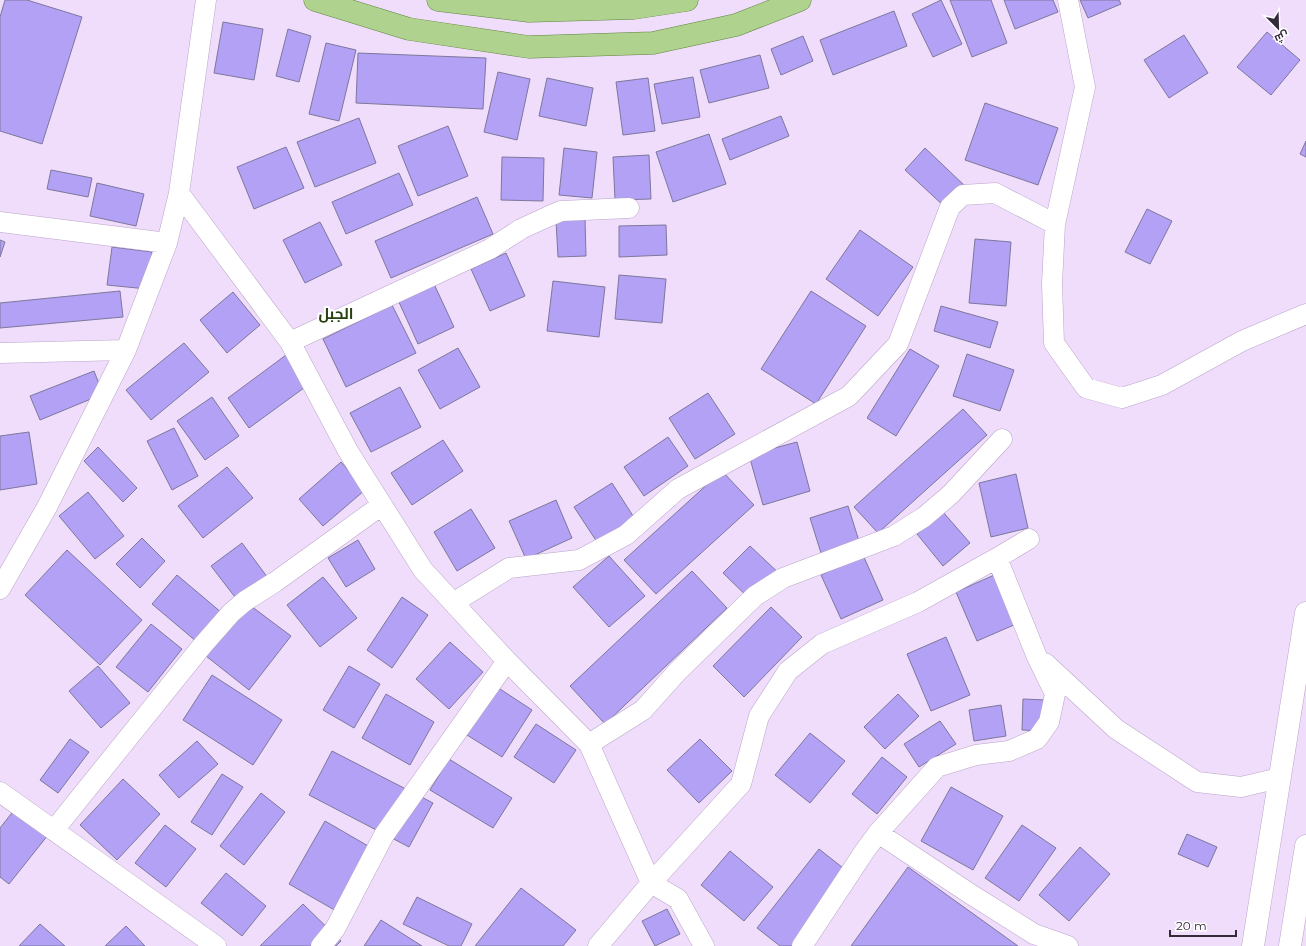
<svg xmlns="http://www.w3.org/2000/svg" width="1306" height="946" viewBox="0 0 1306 946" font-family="Montserrat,Cairo,sans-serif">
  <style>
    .building { fill: #b2a1f5; stroke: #7e779c }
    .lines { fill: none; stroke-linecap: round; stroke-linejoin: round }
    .street-casing { stroke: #bba5c9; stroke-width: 21 }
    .secondary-casing { stroke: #bba5c9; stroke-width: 23 }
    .primary-casing { stroke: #628440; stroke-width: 23 }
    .street { stroke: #fff; stroke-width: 20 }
    .secondary { stroke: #fff; stroke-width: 22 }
    .primary { stroke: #afd28f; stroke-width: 22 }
    .labels { text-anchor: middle; stroke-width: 4; stroke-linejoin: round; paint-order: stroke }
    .district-label { font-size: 15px; font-weight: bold; fill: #263f0d; stroke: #fff }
  </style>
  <rect width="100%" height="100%" fill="#efddfb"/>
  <!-- building -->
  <path class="building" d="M5,0H27L82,17L42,144L0,131V17Z
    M941,0L962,44L933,57L912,14Z
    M950,0H991L1007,43L972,57Z
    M1004,0H1053L1058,12L1015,29Z
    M1080,0H1119L1121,4L1088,18Z
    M894,11L907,46L833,75L820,40Z
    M223,22L263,29L254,80L214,73Z
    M288,29L311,36L299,82L276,76Z
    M1267,32L1300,60L1271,95L1237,67Z
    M1184,35L1208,73L1169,98L1144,60Z
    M803,36L813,61L781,75L771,49Z
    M326,43L356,50L339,121L309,114Z
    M358,53L486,58L483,109L356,103Z
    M760,55L769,88L709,103L700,70Z
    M498,72L530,79L517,140L484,132Z
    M693,77L700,117L662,124L654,84Z
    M547,78L593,88L586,126L539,116Z
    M648,78L655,131L623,135L616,82Z
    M985,103L1058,128L1038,185L965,160Z
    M781,116L789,136L730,160L722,139Z
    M359,118L376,163L315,187L297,142Z
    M448,126L468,176L418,196L398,146Z
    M709,134L726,184L673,202L656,152Z
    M1306,141V157L1300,154Z
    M286,147L304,188L254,209L237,167Z
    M564,148L597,152L592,198L559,195Z
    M925,148L965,186L945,207L905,170Z
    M649,155L651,199L615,200L613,157Z
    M502,157L544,158L543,201L501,200Z
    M51,170L92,178L88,197L47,189Z
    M399,173L413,205L346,234L332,202Z
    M97,183L144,194L136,226L90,216Z
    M477,197L493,234L391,278L375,241Z
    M1147,209L1172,221L1150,264L1125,252Z
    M585,219L586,256L558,257L556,221Z
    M320,222L342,265L305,283L283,240Z
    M666,225L667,255L619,257V226Z
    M860,230L913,267L878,316L826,279Z
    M975,239L1011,242L1006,306L969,303Z
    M0,240L5,242L0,257Z
    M112,247L152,252L147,289L107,285Z
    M506,253L525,296L490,311L471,269Z
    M619,275L666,279L662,323L615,319Z
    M553,281L605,287L599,337L547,331Z
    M434,284L454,327L418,344L398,300Z
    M120,291L123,317L0,328V303Z
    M811,291L866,326L816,404L761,369Z
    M233,292L260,325L227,353L200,320Z
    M392,305L416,353L346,387L323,339Z
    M941,306L998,322L990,348L934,331Z
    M184,343L209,372L151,420L126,390Z
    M458,348L480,387L440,409L418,370Z
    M910,349L939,366L896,436L867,418Z
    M967,354L1014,370L1000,411L953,396Z
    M286,355L308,385L249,428L228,398Z
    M94,371L103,394L40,420L30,396Z
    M400,387L421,427L371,452L350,413Z
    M708,393L735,434L695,459L669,418Z
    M212,397L239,436L205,460L177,421Z
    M963,409L987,435L878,533L854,507Z
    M174,428L198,476L172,490L147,441Z
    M29,432L37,484L0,490V436Z
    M668,437L688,466L644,496L624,467Z
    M443,440L463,471L412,505L391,473Z
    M797,442L810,491L763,505L749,455Z
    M98,447L137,488L123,502L84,461Z
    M341,462L365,490L323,526L299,499Z
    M227,467L253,498L203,538L178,506Z
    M722,471L754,505L656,594L624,560Z
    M1016,474L1028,528L991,537L979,483Z
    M612,483L635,519L597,542L574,507Z
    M88,492L124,536L95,559L59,516Z
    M556,500L572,538L526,559L509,521Z
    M848,506L859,541L821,553L810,518Z
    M471,509L495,548L457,571L434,532Z
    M943,512L970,543L943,566L917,534Z
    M142,538L165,561L140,588L116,564Z
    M358,540L375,569L346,587L328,558Z
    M242,543L268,578L238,601L211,566Z
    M750,546L784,578L757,606L723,573Z
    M67,550L142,620L100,665L25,595Z
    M863,555L883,600L841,619L821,575Z
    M609,556L645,596L609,627L573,587Z
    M692,571L727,608L605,724L570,686Z
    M1001,572L1023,621L977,641L956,592Z
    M177,575L222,613L197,642L152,604Z
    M323,577L357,618L320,647L287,605Z
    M402,597L428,615L392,668L367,650Z
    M247,603L291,636L249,690L206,656Z
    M771,607L802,637L744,697L713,666Z
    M151,624L182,649L148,692L116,667Z
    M946,637L970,695L931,711L907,654Z
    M450,642L483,672L449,709L416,679Z
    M98,666L130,703L101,728L69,691Z
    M349,666L380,684L354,728L323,710Z
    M212,675L282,720L253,765L183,720Z
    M497,687L532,710L502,757L467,735Z
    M386,694L434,722L410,765L362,738Z
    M898,694L919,716L885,749L864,727Z
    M1023,699L1046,700L1045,731L1022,730Z
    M1001,705L1006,736L974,741L969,710Z
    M940,721L956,744L919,767L904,744Z
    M536,724L576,750L554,783L514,757Z
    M810,733L845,761L810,803L775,775Z
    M70,739L89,752L58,793L40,780Z
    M700,739L732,771L699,803L667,770Z
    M197,741L218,764L179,798L159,775Z
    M332,751L433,803L409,847L309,795Z
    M882,757L907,777L877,814L852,794Z
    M449,759L512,798L493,828L430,790Z
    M222,774L243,787L212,835L191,822Z
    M123,779L160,814L117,860L80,825Z
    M951,787L1003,816L973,870L921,841Z
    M261,793L285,812L244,865L220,846Z
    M15,809L48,835L9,884L0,877V828Z
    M325,821L375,850L338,912L289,884Z
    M165,825L196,849L166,887L135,863Z
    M1022,825L1056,848L1019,901L985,878Z
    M1187,834L1217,847L1208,867L1178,854Z
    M1080,847L1110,874L1069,921L1039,895Z
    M819,849L857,879L804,946H780L757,928Z
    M730,851L773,887L744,921L701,885Z
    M908,867L1018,946H851Z
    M226,873L266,906L242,936L201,903Z
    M521,888L576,930L563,946H475Z
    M417,897L472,924L461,946H449L403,924Z
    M303,904L341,941L336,946H260Z
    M667,909L680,934L655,946L642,921Z
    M381,920L422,946H364Z
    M40,924L65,946H19Z
    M126,926L145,946H105Z"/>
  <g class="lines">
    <defs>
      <path id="street" d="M1068,0L1085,87L1055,224L1052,284L1054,343L1086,388L1122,398L1162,385L1242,341L1306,314
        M179,193L290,342L348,451L423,570L507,661L589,744L651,883L678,899L704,946
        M0,222L167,243
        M290,342L490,249L521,229L547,217L561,211L629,208
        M0,353L126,350
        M0,589L47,507L126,350L167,243L179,193L206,0
        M453,603L509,568L579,560L626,535L678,489L849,396L898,344L950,207L963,195L995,193L1055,224
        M1045,663L1116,729L1197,782L1241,787L1280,778
        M589,744L643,710L677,672L755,596L783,578L894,536L924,517L951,494L1002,439
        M0,792L216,946
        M54,830L202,646L231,613L245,601L275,582L382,505
        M878,833L972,895L1034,934L1068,946
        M321,946L335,929L384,835L507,661
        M598,946L651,883L741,784L759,716L788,671L822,644L918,602L997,558L1029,539
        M802,946L864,852L878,833L937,767L976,755L1009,751L1037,739L1049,722L1055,694L1037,657L997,558"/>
      <path id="secondary" d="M1253,946L1306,613
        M1290,946L1306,846"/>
      <path id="primary" d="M315,0L409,29L529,47L653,43L736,25L800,0
        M438,0L529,11L634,8L687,0"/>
    </defs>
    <!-- street casing -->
    <use href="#street" class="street-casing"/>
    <!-- secondary casing -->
    <use href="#secondary" class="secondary-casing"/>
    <!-- primary casing -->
    <use href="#primary" class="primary-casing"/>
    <!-- street -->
    <use href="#street" class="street"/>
    <!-- secondary -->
    <use href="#secondary" class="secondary"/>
    <!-- primary -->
    <use href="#primary" class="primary"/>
  </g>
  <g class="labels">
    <!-- district labels -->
    <g class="district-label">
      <text x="336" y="319">الجبل</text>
    </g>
  </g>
  <!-- north arrow -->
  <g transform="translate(1278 28) rotate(157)" stroke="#ffffff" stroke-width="3" paint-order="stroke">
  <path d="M0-3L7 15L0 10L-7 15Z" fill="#342b3a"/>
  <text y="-6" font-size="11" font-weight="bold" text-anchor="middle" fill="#342b3a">ش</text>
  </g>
  <!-- scale -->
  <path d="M1170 930v6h66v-6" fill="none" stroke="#342b3a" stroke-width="2"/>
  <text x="1176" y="930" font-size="12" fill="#342b3a" stroke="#ffffff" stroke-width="3" paint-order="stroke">20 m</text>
</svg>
